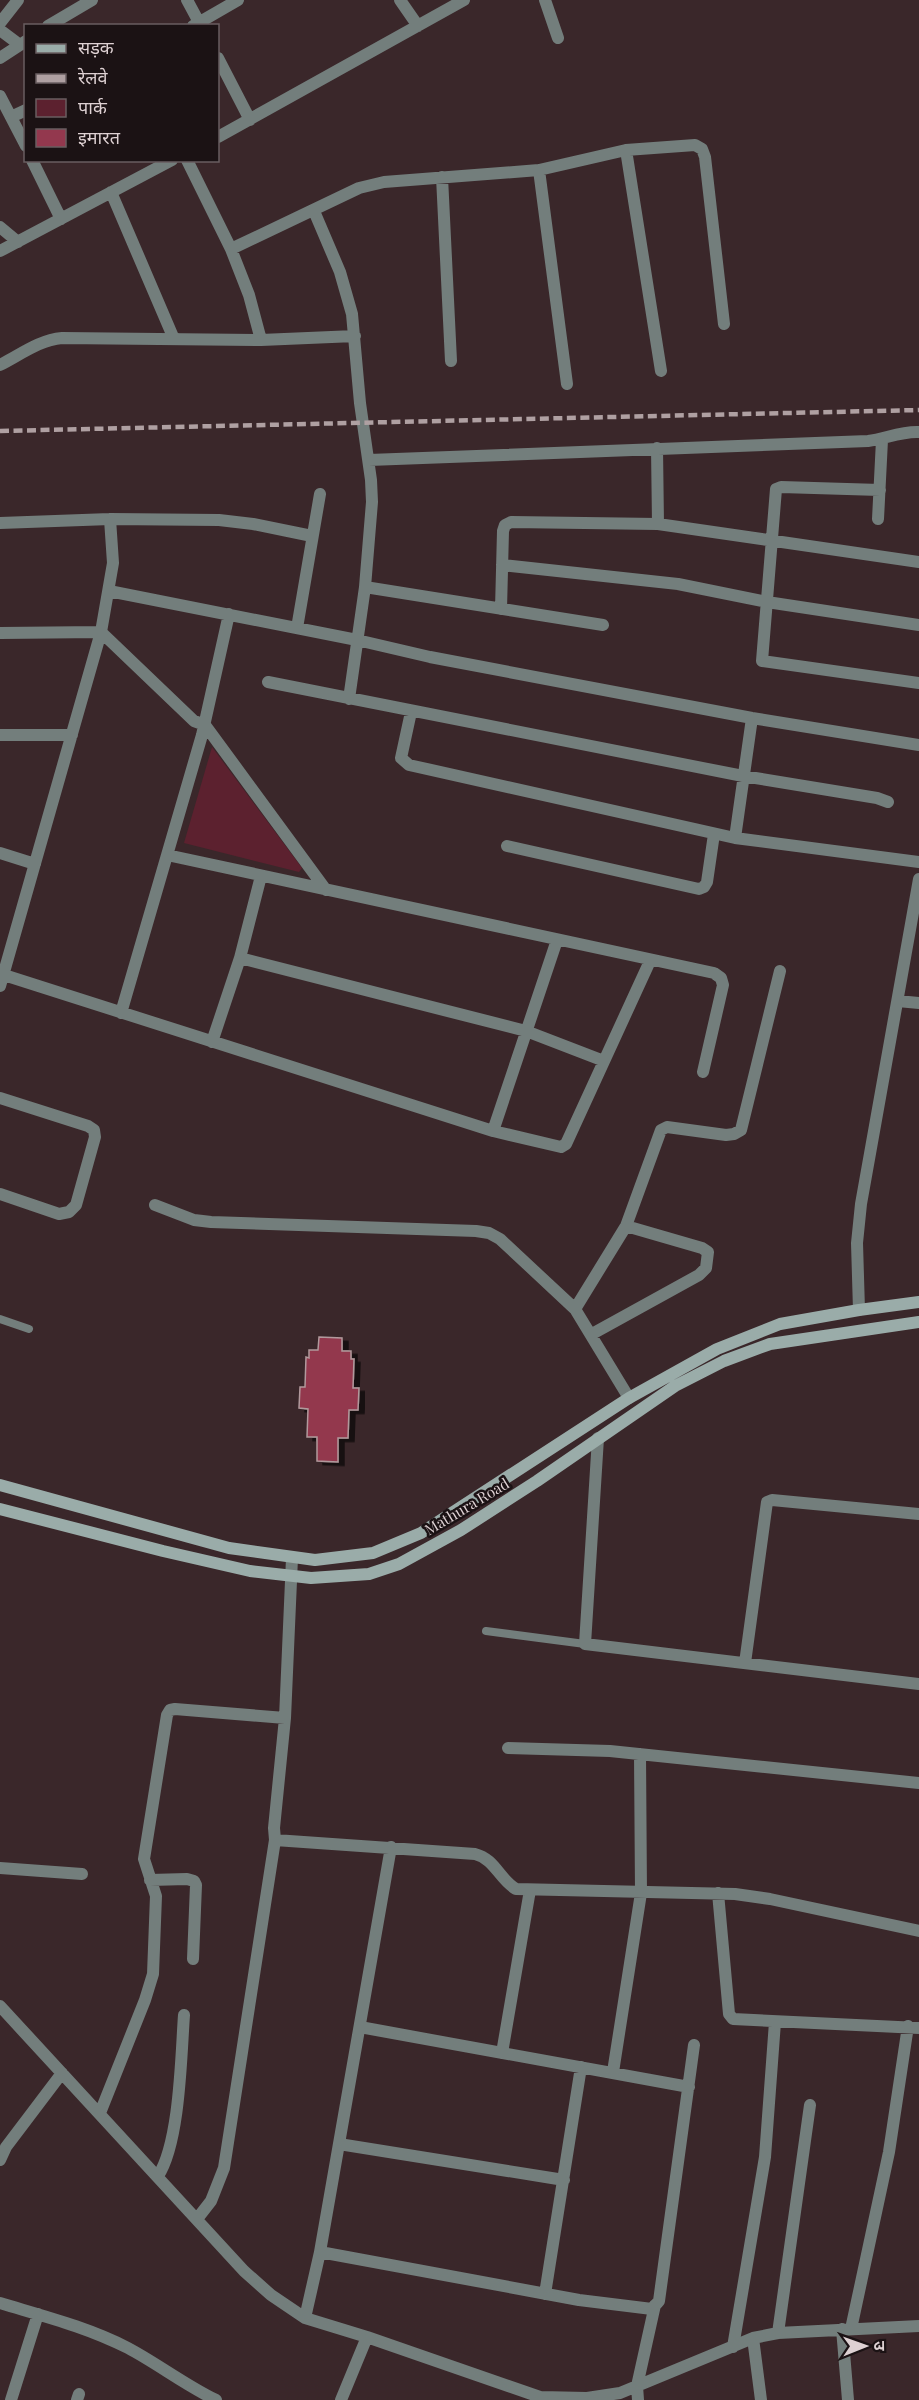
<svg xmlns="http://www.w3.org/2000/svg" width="919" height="2400" viewBox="0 0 919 2400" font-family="'Playfair Display','Noto Sans Devanagari',serif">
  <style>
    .green { fill: #5c212f }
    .building { fill: #93384e; stroke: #b1999c; stroke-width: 1.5; filter: url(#shadow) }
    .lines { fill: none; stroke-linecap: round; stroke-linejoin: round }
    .service { stroke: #737e7c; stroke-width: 8 }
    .minor { stroke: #737e7c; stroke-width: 12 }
    .secondary { stroke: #9aaca9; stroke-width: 12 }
    .rail { stroke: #afa0a2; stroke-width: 4.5; stroke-dasharray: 9 4.5; stroke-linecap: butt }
    .labels { text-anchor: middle; stroke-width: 5; stroke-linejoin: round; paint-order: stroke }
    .street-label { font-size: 15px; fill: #ded1d3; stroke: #1b1214 }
  </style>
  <defs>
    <filter id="shadow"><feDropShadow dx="6" dy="3.5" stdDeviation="0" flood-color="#0009"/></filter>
  </defs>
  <rect width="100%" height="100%" fill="#3a272a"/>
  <!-- green -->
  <path class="green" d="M212,747L302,868L299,872L184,843Z"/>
  <!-- building -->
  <path class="building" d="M319,1337L342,1338V1351H351V1359H354L353,1388H359L358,1410H349L348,1438H338V1462L317,1461V1437H307L308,1409L299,1408L300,1387H305L306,1357L309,1358V1350H318Z"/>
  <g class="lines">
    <!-- service -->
    <path class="service" d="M0,1319L29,1329
      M486,1631L585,1644"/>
    <!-- minor -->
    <path class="minor" d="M187,0L201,26
      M400,0L418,26
      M545,0L558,38
      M0,23L18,0
      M48,26L92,0
      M193,26L238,0
      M0,30L20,45
      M0,58L26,41
      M218,58L250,120
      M0,96L26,146
      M11,117L26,110
      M218,137L464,0
      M626,150L661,371
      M32,160L61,219
      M187,160L231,249L249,295L261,340
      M539,170L567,384
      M442,177L451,361
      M111,192L174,339
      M314,211L340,272L352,314L360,403L371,480L372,502L365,587L349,699
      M0,227L18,242
      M231,249L359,188L384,182L539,170L626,150L695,145L702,149L705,157L724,324
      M0,251L172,160
      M0,365C20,355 39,340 62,338L261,340L355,336
      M657,448L658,524
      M369,460L868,441C885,439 901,431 919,432
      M880,490L781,487L776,489L762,661L919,683
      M878,519L882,440
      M0,523L110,519L219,520L253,524L312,536
      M502,565L678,584L767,602L919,625
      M365,587L603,625
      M109,591L357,640L430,657L752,718L919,745
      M501,609L503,531L505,525L511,522L658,524L919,562
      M297,628L320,494
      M0,633L101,632L194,721L205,725L326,890
      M268,682L743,776L877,798L888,802
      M411,712L401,758L409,765L735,838L919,862
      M0,735H72
      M735,838L752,718
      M507,846L699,889L704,887L707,882L714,834
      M0,853L35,864
      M167,855L714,973L721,978L723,985L703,1072
      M261,876L240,958L526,1031L604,1061
      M4,975L493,1131L561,1147L566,1144L650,961
      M0,986L101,632L113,563L110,519
      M898,1001L919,1003
      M121,1013L202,735L229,614
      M212,1042L240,958
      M0,1098L88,1126L94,1130L95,1137L76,1205L69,1212L59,1214L0,1194
      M493,1131L557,940
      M155,1205L194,1220L211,1222L476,1231L489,1233L500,1239L575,1309L629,1398
      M575,1309L626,1226L661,1130L667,1127L726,1135L734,1134L741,1130L780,971
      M859,1310L857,1243L861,1204L919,879
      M592,1334L699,1275L706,1268L708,1252L702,1248L626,1226
      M598,1438L585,1644L919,1684
      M292,1558L285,1718L274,1828L275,1840L475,1854C495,1859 499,1879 516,1889L735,1894L770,1899L919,1931
      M745,1663L767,1502L772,1500L919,1514
      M508,1748L610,1751L919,1783
      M391,1847L320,2252L579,2300L652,2309L659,2301L694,2045
      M0,1868L82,1874
      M150,1880L187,1879L194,1881L196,1885L193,1959
      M718,1893L729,2014L733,2019L919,2028
      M0,2006L244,2271L271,2295L305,2318L367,2337L540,2397L587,2398L620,2393L753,2338L778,2333L919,2326
      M360,2027L689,2087
      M502,2053L530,1890
      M613,2072L641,1893L640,1754
      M100,2113L145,2000L153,1974L156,1896L144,1859L167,1715L170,1710L175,1709L285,1718
      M339,2144L564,2180
      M0,2160L6,2147L62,2073
      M158,2176C180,2142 181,2056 184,2015
      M197,2219L211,2201L224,2168L275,1840
      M545,2294L581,2067
      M0,2303C43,2316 87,2327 128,2348C158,2364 185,2385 216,2400
      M305,2318L320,2252
      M842,2329L848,2400
      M851,2329L889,2152L908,2026
      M778,2333L810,2105
      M753,2338L761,2400
      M733,2347L765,2157L775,2022
      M11,2400L38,2314
      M77,2400L79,2394
      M341,2400L367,2337
      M638,2400L637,2386L655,2305"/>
    <!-- secondary -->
    <path class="secondary" d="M0,1485L229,1548L315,1560L373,1553L421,1533L629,1398L717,1349L780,1324L859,1310L919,1302
      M0,1509L163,1551L250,1571L311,1578L369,1574L399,1564L461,1530L537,1481L675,1386L724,1361L770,1344L919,1322"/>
    <!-- rail -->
    <path class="rail" d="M0,431L919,410"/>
  </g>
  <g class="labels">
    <!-- street labels -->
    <g class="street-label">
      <text transform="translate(467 1507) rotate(-31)" y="5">Mathura Road</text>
    </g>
  </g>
  <!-- legend -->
  <rect x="24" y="24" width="195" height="138" fill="#1b1214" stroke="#695e60" stroke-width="1.5"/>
  <rect x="36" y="44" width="30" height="9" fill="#9aaca9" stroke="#695e60" stroke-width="1.5"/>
  <text x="78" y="54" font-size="18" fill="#ded1d3">सड़क</text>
  <rect x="36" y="74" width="30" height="9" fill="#afa0a2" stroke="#695e60" stroke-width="1.5"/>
  <text x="78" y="84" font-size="18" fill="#ded1d3">रेलवे</text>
  <rect x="36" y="99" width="30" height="18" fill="#5c212f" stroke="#695e60" stroke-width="1.5"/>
  <text x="78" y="114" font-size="18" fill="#ded1d3">पार्क</text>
  <rect x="36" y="129" width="30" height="18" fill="#93384e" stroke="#695e60" stroke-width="1.5"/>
  <text x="78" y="144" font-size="18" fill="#ded1d3">इमारत</text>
  <!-- north arrow -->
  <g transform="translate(865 2346) rotate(89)" stroke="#1b1214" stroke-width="4.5" paint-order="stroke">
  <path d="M0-4.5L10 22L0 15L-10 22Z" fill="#ded1d3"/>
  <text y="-9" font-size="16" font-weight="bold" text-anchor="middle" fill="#ded1d3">उ</text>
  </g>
</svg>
